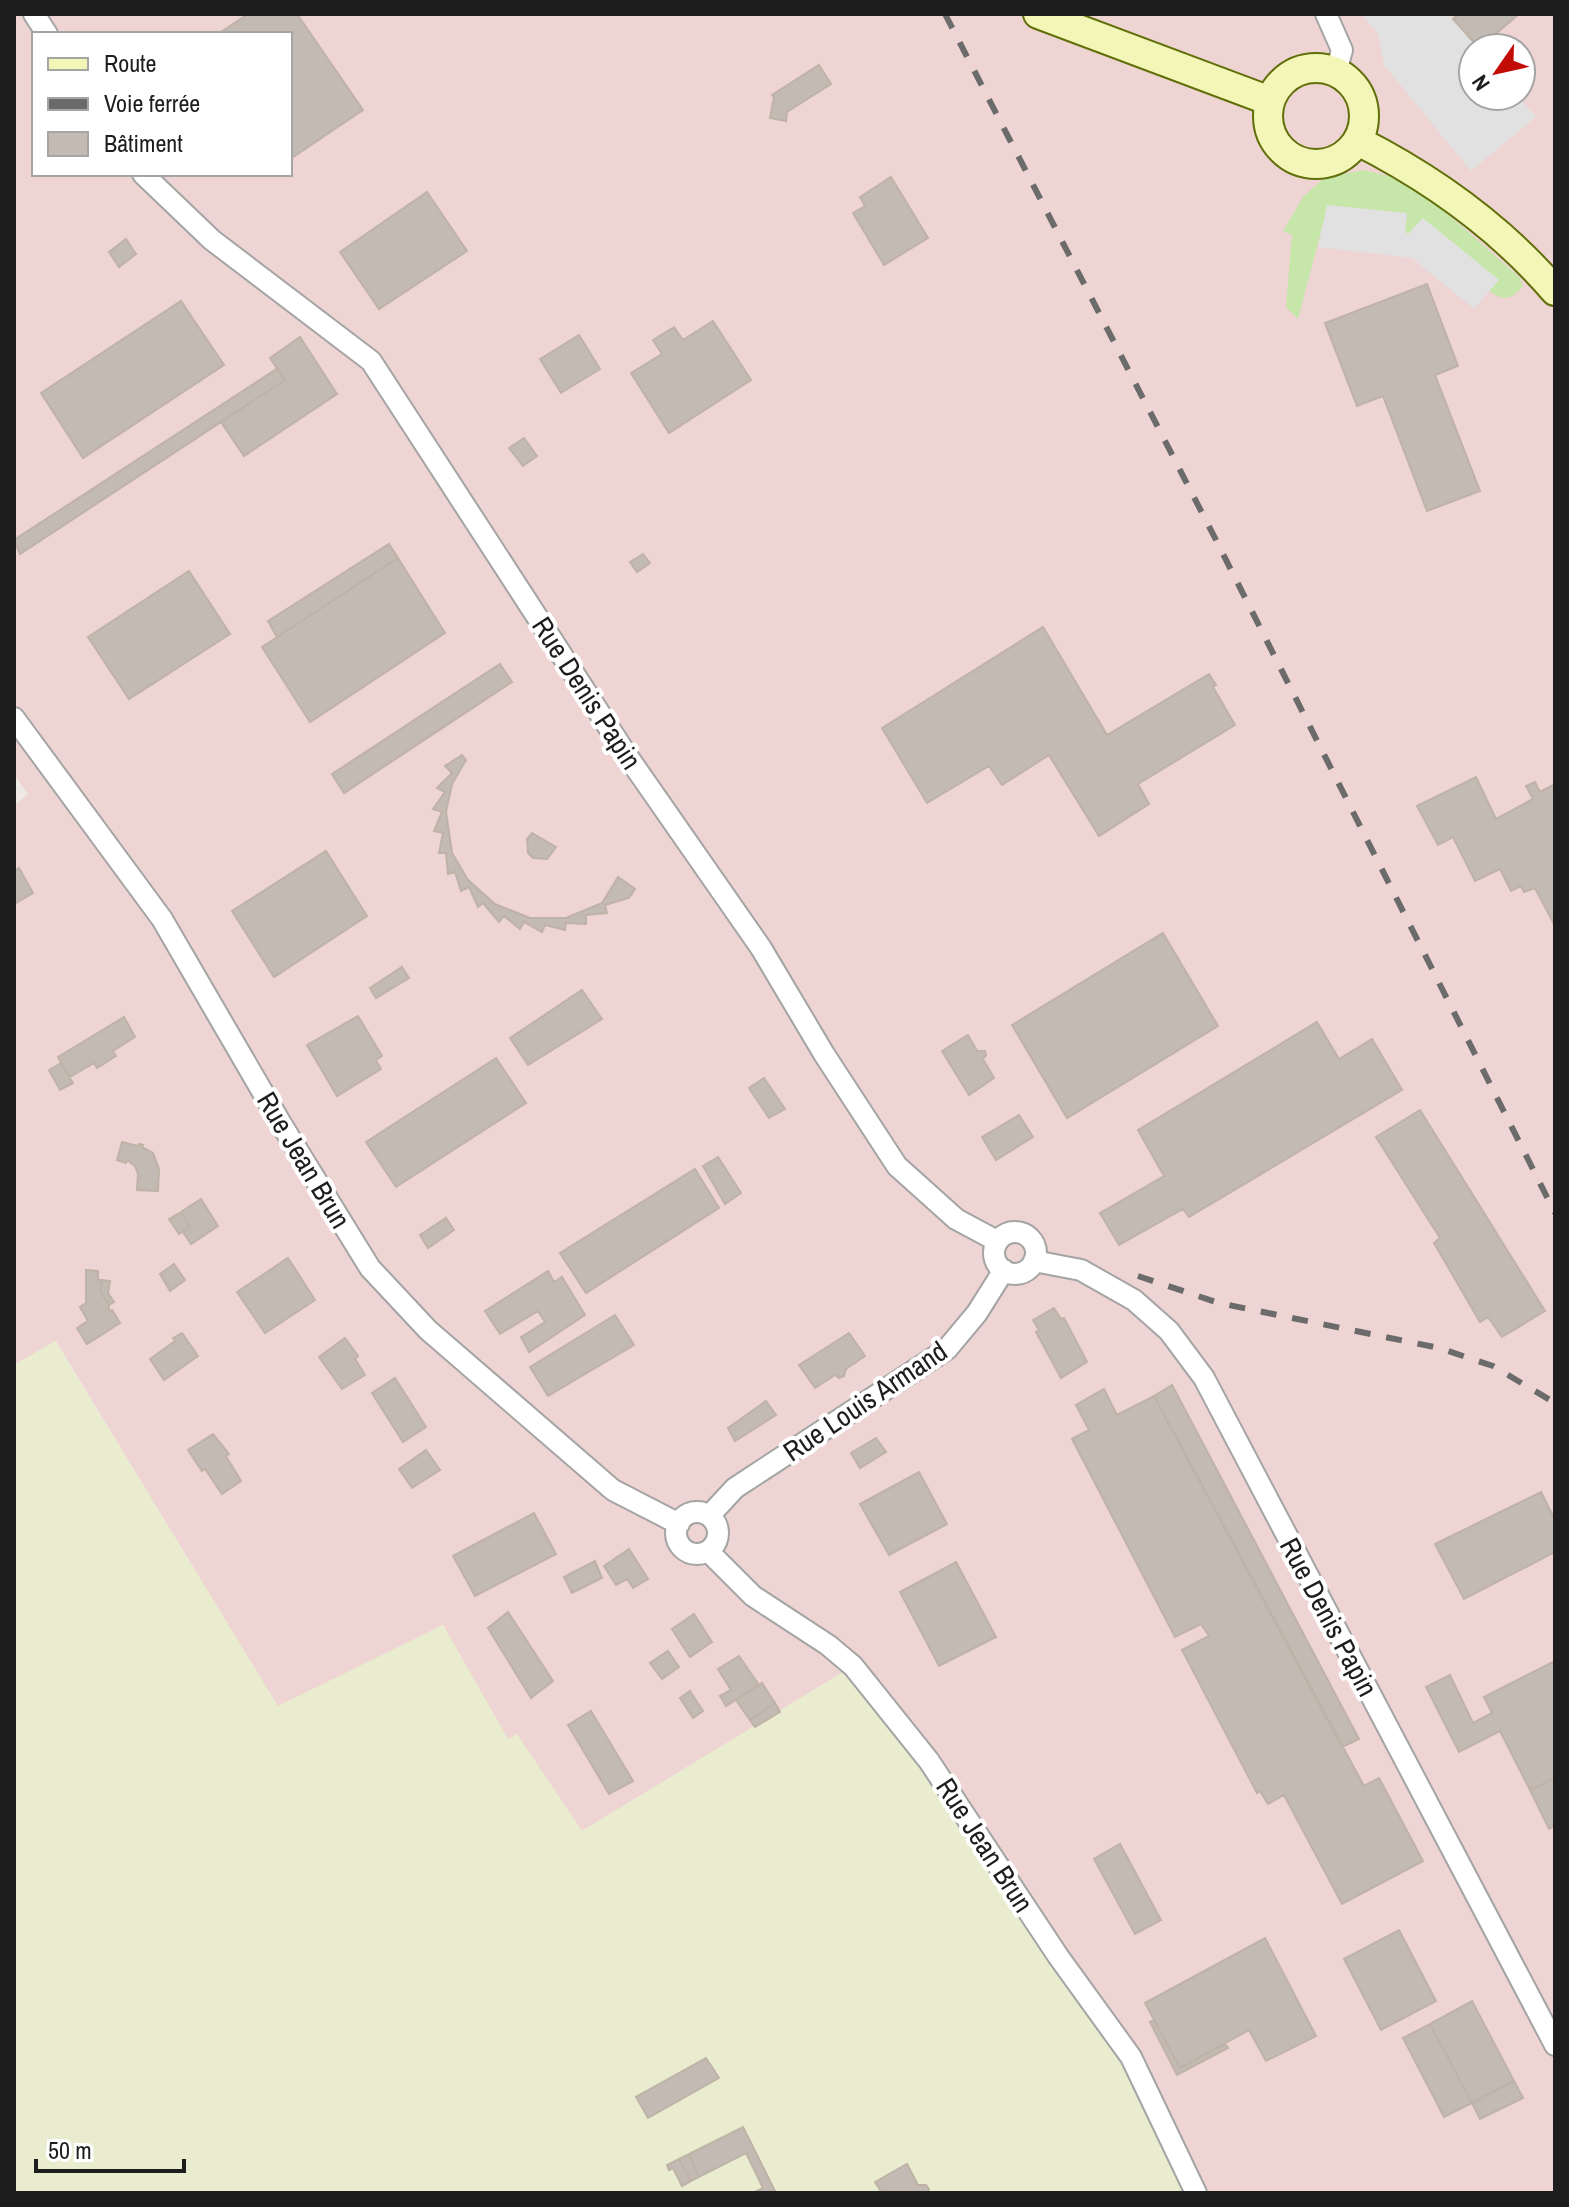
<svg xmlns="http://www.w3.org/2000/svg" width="1569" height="2207" viewBox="0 0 1569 2207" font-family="'Archivo Narrow',sans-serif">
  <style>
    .commercial { fill: #eed4d2; fill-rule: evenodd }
    .farmland { fill: #e9ecce }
    .grass { fill: #c6e6aa }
    .parking { fill: #e1e1e1 }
    .building { fill: #c2bab3; stroke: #bfb2a6; stroke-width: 2 }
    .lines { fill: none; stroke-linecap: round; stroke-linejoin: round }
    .minor-casing { stroke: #a4a4a4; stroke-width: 24 }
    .secondary-casing { stroke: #616f09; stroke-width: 32 }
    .minor { stroke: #fff; stroke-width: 20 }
    .secondary { stroke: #f2f7b8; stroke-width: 28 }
    .rail { stroke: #6b6b6b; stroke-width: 6; stroke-dasharray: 16 16; stroke-linecap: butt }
    .labels { text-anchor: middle; stroke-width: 8; stroke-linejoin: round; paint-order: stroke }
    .street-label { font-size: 28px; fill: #1d1d1d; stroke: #fff }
  </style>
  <rect width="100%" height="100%" fill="#eeeae3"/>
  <!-- commercial -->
  <path class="commercial" d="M14,14H1555V2193H1191L853,1666L582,1831L517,1735L508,1740L443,1625L278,1707L56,1341L14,1365V806L28,794L14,774ZM34,34H290V174H34ZM1473,48H1521V96H1473Z"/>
  <!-- farmland -->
  <path class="farmland" d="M55,1341L278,1706L443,1625L508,1739L517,1734L582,1831L853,1666L1131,2057L1191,2193H14V1365Z"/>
  <!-- grass -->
  <path class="grass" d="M1363,170L1393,177L1431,199L1520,278L1523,286C1513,299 1503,302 1489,291L1499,280L1408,234L1405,232L1407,214L1328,205L1298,319L1286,307L1292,235L1283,231L1303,197L1324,178Z"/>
  <!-- parking -->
  <path class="parking" d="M1361,14H1449L1477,48H1473V96H1518L1536,117L1471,171L1384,65L1378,34Z
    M1327,205L1407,213L1405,231L1408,234L1423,218L1499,280L1474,309L1412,258L1318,247Z"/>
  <!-- building -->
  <path class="building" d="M248,14H297L363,110L290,159V34H218Z
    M1458,14H1519L1479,48L1453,19Z
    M819,65L831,84L787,112L786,121L770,118L774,97L772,95Z
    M891,177L928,238L884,265L853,213L865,206L860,197Z
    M427,192L467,251L379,309L340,252Z
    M126,239L136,254L119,267L109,252Z
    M1427,284L1458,366L1435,375L1480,491L1427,511L1383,396L1357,406L1325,323Z
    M181,301L224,365L83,458L41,393Z
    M713,321L751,380L669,433L631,373L662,354L653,340L674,327L683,340Z
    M579,335L600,369L561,393L540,359Z
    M300,337L337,394L244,456L221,422L285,380L270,358Z
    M278,368L285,380L20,554L14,540Z
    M524,438L537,456L523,466L509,448Z
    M389,544L398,558L277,637L268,621Z
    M643,554L650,563L637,572L630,562Z
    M398,558L445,633L310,722L262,647Z
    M189,571L230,634L129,699L88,637Z
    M1043,627L1107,735L1209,674L1216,685L1213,687L1235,725L1138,784L1149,804L1099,836L1049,755L1002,785L989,766L927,803L882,728Z
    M500,664L512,682L344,793L332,774Z
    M462,755L466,760L452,784L446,812L452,853L468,880L495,904L530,918H566L602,903L618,877L635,889L629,898L605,905L607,913L586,915V924L566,923L565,930L545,925L542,932L524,922L520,929L504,916L499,922L483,903L478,907L469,887L461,891L455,872L448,874L446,853H439L443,833L434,831L442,812L433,809L445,792L437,788L452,773L445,766Z
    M1476,777L1496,819L1533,799L1526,786L1535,782L1540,792L1555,784V926L1535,888L1524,892L1521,886L1511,891L1500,869L1475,881L1453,837L1438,845L1417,806Z
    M532,833L556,847L547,859L533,858L528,853L527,839Z
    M326,851L367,916L274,977L232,911Z
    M19,868L33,893L14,904V871Z
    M1163,933L1218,1026L1067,1118L1012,1025Z
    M402,967L409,978L376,998L370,988Z
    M582,990L602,1019L528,1065L510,1038Z
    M358,1016L382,1056L376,1060L381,1069L337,1096L307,1045Z
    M124,1017L135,1037L113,1051L116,1056L97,1068L94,1063L70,1077L58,1057Z
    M1317,1022L1339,1059L1372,1039L1402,1090L1189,1217L1183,1209L1119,1245L1100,1213L1164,1176L1138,1130Z
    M968,1035L977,1051H985L986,1055L983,1059L994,1078L969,1095L942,1051Z
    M496,1058L526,1103L396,1187L366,1142Z
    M61,1063L73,1083L60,1090L49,1070Z
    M764,1078L785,1109L769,1118L749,1088Z
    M1420,1110L1545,1311L1502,1337L1488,1317L1480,1322L1434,1243L1440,1238L1376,1137Z
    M1019,1115L1033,1137L996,1160L982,1137Z
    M122,1142L138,1146L139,1144L143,1145L142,1147L153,1153L159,1169L158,1191L137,1190L138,1174L135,1166L127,1160L126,1163L117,1160Z
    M718,1157L741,1193L725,1204L703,1166Z
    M695,1169L719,1208L586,1293L560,1253Z
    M201,1199L218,1226L191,1244L183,1232L190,1227L181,1212Z
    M181,1212L190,1227L179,1234L169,1219Z
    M446,1218L454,1230L428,1248L420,1235Z
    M288,1258L315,1300L265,1333L237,1292Z
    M174,1264L185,1280L170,1291L160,1274Z
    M86,1270L98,1271V1280H102L100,1291L109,1305V1312L112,1310L120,1323L87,1344L77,1328L88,1321L80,1307L86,1303Z
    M548,1271L554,1282L562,1277L585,1315L529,1352L521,1337L545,1322L538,1311L500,1334L485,1311Z
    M102,1280L110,1281L108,1293L114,1302L109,1305L100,1291Z
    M1054,1308L1061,1319L1064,1318L1087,1362L1061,1378L1036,1332L1039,1330L1033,1320Z
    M615,1315L634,1345L548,1396L530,1367Z
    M182,1333L198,1356L164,1380L150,1359L175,1341L173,1338Z
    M849,1333L865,1356L846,1369L844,1376L839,1378L835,1375L815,1388L799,1365Z
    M345,1338L358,1356L355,1359L365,1375L342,1389L319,1357Z
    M395,1378L426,1427L403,1442L372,1393Z
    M1172,1385L1359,1739L1342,1747L1154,1396Z
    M1104,1389L1117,1415L1154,1396L1364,1786L1379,1778L1423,1861L1342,1904L1284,1795L1268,1804L1260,1791L1257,1793L1182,1650L1209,1636L1201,1624L1175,1637L1072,1439L1089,1430L1076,1405Z
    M766,1401L776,1415L735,1441L728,1428Z
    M213,1434L229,1454L226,1456L241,1481L222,1494L205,1469L202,1471L188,1450Z
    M876,1438L886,1452L860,1468L851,1453Z
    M426,1450L440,1470L412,1488L399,1469Z
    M919,1472L947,1524L889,1555L860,1504Z
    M1541,1492L1555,1520V1552L1464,1599L1435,1544Z
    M534,1513L556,1554L475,1596L453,1556Z
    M629,1549L648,1579L633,1588L627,1579L616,1585L604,1566Z
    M595,1561L602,1578L572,1593L564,1577Z
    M956,1562L996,1637L939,1666L900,1592Z
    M508,1612L553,1681L531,1698L488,1628Z
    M694,1614L712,1642L690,1657L672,1629Z
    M668,1651L679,1667L662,1679L650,1663Z
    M739,1656L759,1685L726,1706L720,1696L731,1690L718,1669Z
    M1555,1661V1778L1530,1790L1500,1731L1459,1752L1426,1687L1450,1675L1473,1723L1492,1713L1484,1697Z
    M762,1683L775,1703L750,1720L736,1700Z
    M690,1691L703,1711L693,1718L680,1698Z
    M775,1703L780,1712L755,1727L750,1720Z
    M591,1711L633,1781L609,1794L568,1725Z
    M1555,1778V1826L1549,1829L1530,1790Z
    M1120,1844L1161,1920L1135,1934L1094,1859Z
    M1399,1930L1436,2001L1381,2030L1344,1959Z
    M1265,1938L1316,2036L1266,2061L1249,2030L1180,2068L1145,2003Z
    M1472,2001L1514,2081L1472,2103L1430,2024Z
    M1154,2020L1180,2068L1225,2044L1228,2048L1177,2075L1150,2022Z
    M1430,2024L1472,2103L1444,2117L1403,2038Z
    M706,2058L719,2078L648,2118L636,2097Z
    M1514,2081L1523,2098L1480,2119L1472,2103Z
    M743,2127L776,2193H753L763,2188L746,2153L699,2177L689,2154Z
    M689,2154L699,2177L691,2181L679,2159Z
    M679,2159L691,2181L682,2186L673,2168L669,2170L667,2165Z
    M907,2164L918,2185H926L929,2189L928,2193H882L875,2182Z"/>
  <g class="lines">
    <defs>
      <path id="minor" d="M34,14L47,34
        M1326,14L1342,50L1336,72
        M143,174L212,240L371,361L628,757L761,948L824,1054L897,1166L956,1219L997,1241
        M14,718L162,919L280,1122L370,1268L428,1330L613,1490L679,1524
        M994 1253a21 21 0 1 1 42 0a21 21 0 1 1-42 0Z
        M1034,1261L1081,1270L1134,1300L1169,1331L1204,1378L1555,2045
        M676 1533a21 21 0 1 1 42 0a21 21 0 1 1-42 0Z
        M709,1516L735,1488L947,1349L977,1313L1004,1270
        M708,1551L753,1596L828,1645L853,1666L929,1761L1058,1956L1131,2057L1196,2193"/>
      <path id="secondary" d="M1038,14L1270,101
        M1268 116a48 48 0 1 1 96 0a48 48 0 1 1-96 0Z
        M1358,141C1433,179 1500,227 1555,291"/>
    </defs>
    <!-- minor casing -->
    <use href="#minor" class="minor-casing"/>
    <!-- secondary casing -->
    <use href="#secondary" class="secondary-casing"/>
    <!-- minor -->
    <use href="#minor" class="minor"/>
    <!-- secondary -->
    <use href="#secondary" class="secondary"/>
    <!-- rail -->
    <path class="rail" d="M945,14L1215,538L1555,1213
      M1138,1276L1219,1303L1439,1348L1493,1366L1555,1403"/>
  </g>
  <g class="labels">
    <!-- street labels -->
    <g class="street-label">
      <text transform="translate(587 693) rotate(57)" y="10">Rue Denis Papin</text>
      <text transform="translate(304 1160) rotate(59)" y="10">Rue Jean Brun</text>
      <text transform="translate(865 1401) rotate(-34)" y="10">Rue Louis Armand</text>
      <text transform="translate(1329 1617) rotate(62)" y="10">Rue Denis Papin</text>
      <text transform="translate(985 1845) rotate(57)" y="10">Rue Jean Brun</text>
    </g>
  </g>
  <!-- border -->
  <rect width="1569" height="2207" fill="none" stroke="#1d1d1d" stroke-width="32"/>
  <!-- legend -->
  <rect x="32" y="32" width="260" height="144" fill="#ffffff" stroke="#a5a5a5" stroke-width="2"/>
  <rect x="48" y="58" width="40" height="12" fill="#f2f7b8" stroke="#a5a5a5" stroke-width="2"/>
  <text x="104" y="72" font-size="24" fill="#1d1d1d">Route</text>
  <rect x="48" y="98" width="40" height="12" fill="#6b6b6b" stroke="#a5a5a5" stroke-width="2"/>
  <text x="104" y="112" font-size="24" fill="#1d1d1d">Voie ferrée</text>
  <rect x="48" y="132" width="40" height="24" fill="#c2bab3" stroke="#a5a5a5" stroke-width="2"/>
  <text x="104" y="152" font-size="24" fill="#1d1d1d">Bâtiment</text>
  <!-- north arrow -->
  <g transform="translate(1497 72) rotate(236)"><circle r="38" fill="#ffffff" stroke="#a5a5a5" stroke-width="2"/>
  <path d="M0-6L14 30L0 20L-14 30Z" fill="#c20d07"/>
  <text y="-12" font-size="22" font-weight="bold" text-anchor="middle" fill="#1d1d1d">N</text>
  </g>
  <!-- scale -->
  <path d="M36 2159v12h148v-12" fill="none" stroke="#1d1d1d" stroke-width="4"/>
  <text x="48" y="2159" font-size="24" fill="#1d1d1d" stroke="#ffffff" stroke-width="6" paint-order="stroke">50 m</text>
</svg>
